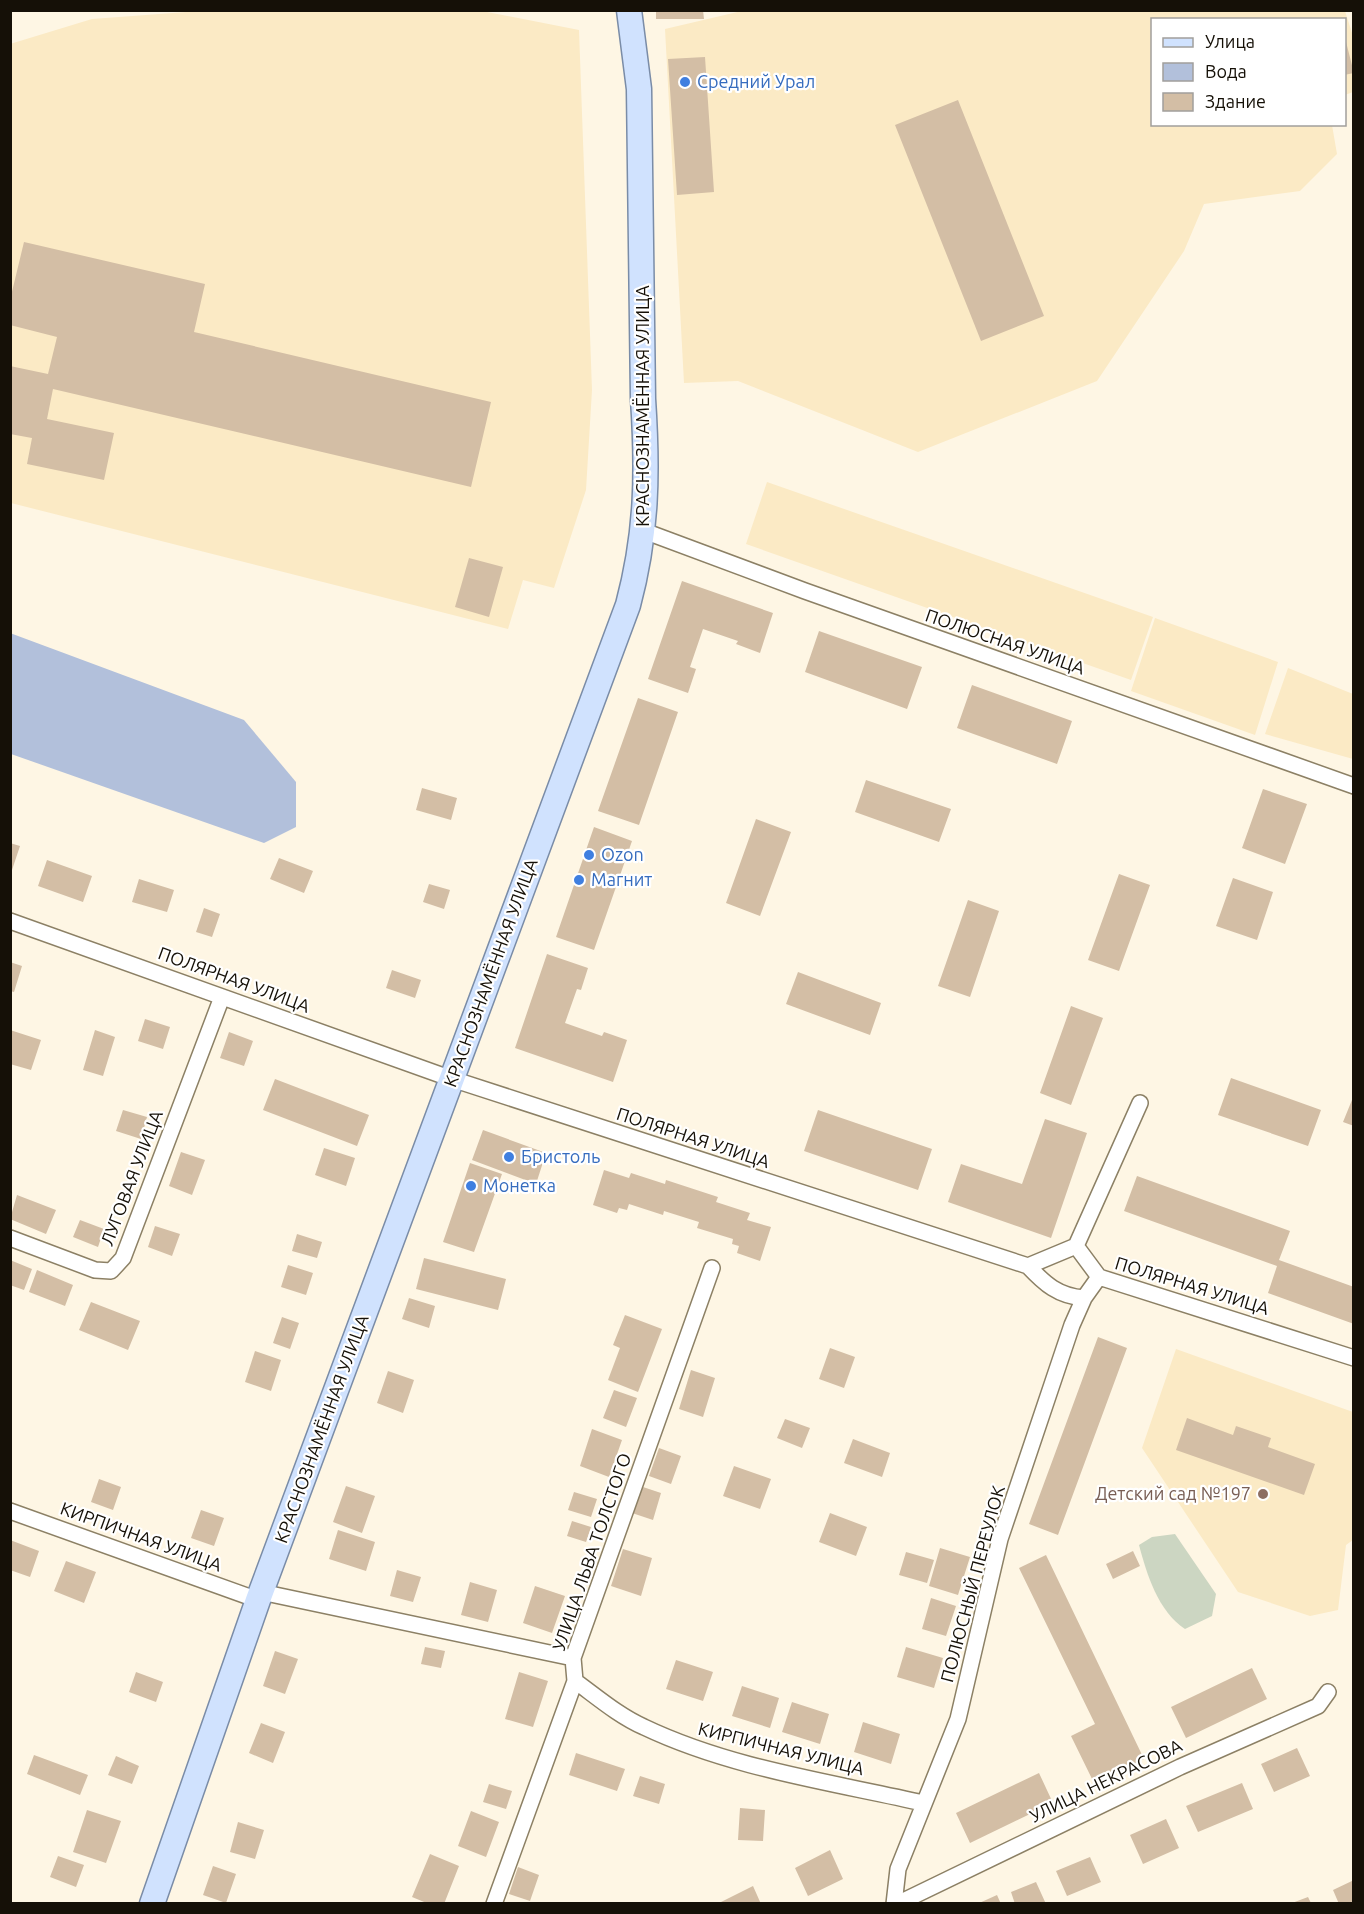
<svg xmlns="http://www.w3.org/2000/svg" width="1364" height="1914" viewBox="0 0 1364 1914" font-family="Ubuntu,sans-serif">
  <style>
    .built { fill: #fbeac5 }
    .green { fill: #ccd6c2 }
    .water { fill: #b2c0db }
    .building { fill: #d3bea5 }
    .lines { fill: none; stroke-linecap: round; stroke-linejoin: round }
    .street-casing { stroke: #8c8065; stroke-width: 18 }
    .primary-casing { stroke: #7a8ca7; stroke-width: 27 }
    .street { stroke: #fff; stroke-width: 15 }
    .primary { stroke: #d0e2fe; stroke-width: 24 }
    .shop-dot { fill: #3f7fe0; stroke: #fff; stroke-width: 2 }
    .education-dot { fill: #8d6e63; stroke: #fff; stroke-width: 2 }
    .labels { text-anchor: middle; stroke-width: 4.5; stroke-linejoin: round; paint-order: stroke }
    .shop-label { font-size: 18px; fill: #366cbe; stroke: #fff; text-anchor: start }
    .street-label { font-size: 18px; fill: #151007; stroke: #fff }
    .education-label { font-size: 18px; fill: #785e54; stroke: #fff; text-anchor: end }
  </style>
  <rect width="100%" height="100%" fill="#fef6e4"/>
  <!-- built -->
  <path class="built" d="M213,10L482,11L579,30L592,390L586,490L554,588L523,580L508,629L11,503L10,44L92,19Z
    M746,10L1345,11L1353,36V92L1345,95L1344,20H1152V124L1332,125L1337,154L1300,191L1204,204L1184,251L1097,381L918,452L738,381L684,383L665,29Z
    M767,482L1153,617L1131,680L746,544Z
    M1155,618L1278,662L1255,735L1131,691Z
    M1288,668L1353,694V759L1265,734Z
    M1176,1349L1353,1412V1540L1346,1545L1338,1610L1310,1616L1238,1592L1142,1448Z"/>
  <!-- green -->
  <path class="green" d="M1175,1534L1216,1594L1212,1616L1185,1629C1158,1611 1147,1575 1139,1545L1152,1537Z"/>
  <!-- water -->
  <path class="water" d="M10,633L244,720L296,782V827L264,843L11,754Z"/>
  <!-- building -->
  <path class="building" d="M656,10H703L704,19H656Z
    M1345,38L1354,73L1344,75V38Z
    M705,57L714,192L677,195L668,59Z
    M958,100L1044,316L981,341L895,125Z
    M24,242L205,284L194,332L491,402L471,487L53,389L47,419L114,433L104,480L27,464L32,438L10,434V366L48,374L57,337L10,325V300Z
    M469,558L503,567L489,617L455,607Z
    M682,581L773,613L760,653L736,644L738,641L703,629L690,667L696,669L688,693L648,679Z
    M819,631L922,667L907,709L805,672Z
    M972,685L1072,721L1057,764L957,728Z
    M638,698L678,712L639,825L598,811Z
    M866,780L951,809L939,842L855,812Z
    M422,788L457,798L451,820L416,810Z
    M1263,789L1307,804L1285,864L1242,848Z
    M756,819L791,832L760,916L726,903Z
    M594,827L632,841L594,950L556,937Z
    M10,843L20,846L11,873H10Z
    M279,858L313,871L304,893L270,879Z
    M47,860L92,876L83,902L38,886Z
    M1119,874L1150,885L1119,971L1088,960Z
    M1233,878L1273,892L1257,940L1216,926Z
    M139,879L174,890L167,912L132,902Z
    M429,884L450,890L444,909L423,902Z
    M968,900L999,911L970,997L938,986Z
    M204,908L220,914L212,937L196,932Z
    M547,954L588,968L581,990L577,989L565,1023L602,1036L604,1032L627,1040L613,1082L515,1048Z
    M10,962L22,966L14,992L10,991Z
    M392,970L421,980L415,998L386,988Z
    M798,972L881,1003L870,1035L786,1004Z
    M1071,1006L1103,1018L1071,1105L1040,1093Z
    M145,1019L170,1027L163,1049L138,1041Z
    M10,1030L41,1040L31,1070L10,1064Z
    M95,1030L115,1037L103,1076L83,1070Z
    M229,1032L253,1041L244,1066L220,1058Z
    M1231,1078L1321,1110L1308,1146L1218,1115Z
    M275,1079L369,1115L357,1146L263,1110Z
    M1354,1095V1126L1343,1122Z
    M123,1110L147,1117L141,1139L116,1131Z
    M818,1110L932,1149L918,1190L804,1151Z
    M1045,1119L1087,1133L1051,1238L948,1202L961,1164L1022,1184Z
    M483,1130L546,1153L536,1184L472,1160Z
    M324,1148L355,1158L346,1186L315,1175Z
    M181,1152L205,1160L192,1195L169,1186Z
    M470,1163L502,1174L474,1252L443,1242Z
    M604,1170L629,1178L631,1173L665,1184L666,1180L718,1197L716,1202L750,1213L747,1220L771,1227L760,1261L737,1253L739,1246L732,1244L733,1239L697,1228L699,1222L664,1211L663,1215L629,1204L627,1210L619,1208L617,1213L593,1205Z
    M1137,1176L1290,1231L1279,1260L1354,1287V1324L1268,1293L1277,1266L1124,1211Z
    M17,1195L56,1210L46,1234L10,1219Z
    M80,1220L104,1229L98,1247L73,1237Z
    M155,1226L180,1234L172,1256L148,1247Z
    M297,1234L322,1242L317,1258L292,1251Z
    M424,1258L506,1279L498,1310L416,1289Z
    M10,1260L32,1269L24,1290L10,1285Z
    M288,1265L313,1273L306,1295L281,1287Z
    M37,1270L73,1285L65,1306L29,1292Z
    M409,1298L435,1306L429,1328L402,1319Z
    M91,1302L140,1321L128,1350L79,1330Z
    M625,1315L662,1329L638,1392L608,1380L620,1348L613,1345Z
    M282,1317L299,1323L290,1349L273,1343Z
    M1098,1337L1127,1348L1058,1535L1029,1524Z
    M830,1348L855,1357L844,1388L819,1379Z
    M255,1351L281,1360L271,1391L245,1382Z
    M691,1370L715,1378L703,1417L679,1409Z
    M388,1371L414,1380L403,1413L377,1403Z
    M614,1390L637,1398L626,1427L603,1418Z
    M1187,1418L1233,1435L1236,1426L1271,1438L1268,1447L1315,1464L1304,1495L1176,1450Z
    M785,1419L810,1428L802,1448L777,1438Z
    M592,1429L622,1440L609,1477L580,1466Z
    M853,1439L890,1453L882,1477L844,1463Z
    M659,1448L681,1456L671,1484L649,1476Z
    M734,1466L771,1479L760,1509L723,1496Z
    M99,1479L121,1487L113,1510L91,1502Z
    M346,1486L375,1496L362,1533L333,1522Z
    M640,1486L661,1493L653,1520L632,1513Z
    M574,1492L597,1499L591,1517L568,1510Z
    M201,1510L224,1518L214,1546L191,1538Z
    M830,1513L867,1527L856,1556L819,1542Z
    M572,1521L591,1527L586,1542L567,1536Z
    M338,1530L375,1542L366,1571L329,1559Z
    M10,1540L39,1551L30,1577L10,1570Z
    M940,1548L970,1557L958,1595L929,1586Z
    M623,1549L652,1558L641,1596L611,1586Z
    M1133,1551L1140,1566L1113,1579L1106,1564Z
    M906,1552L934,1560L927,1583L899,1575Z
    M1046,1555L1144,1759L1094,1783L1071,1736L1095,1724L1019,1568Z
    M66,1561L96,1572L84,1603L54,1591Z
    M397,1570L421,1577L413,1602L390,1596Z
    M470,1582L497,1590L488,1622L461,1615Z
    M535,1586L565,1596L552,1633L523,1623Z
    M931,1598L956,1606L946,1636L922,1629Z
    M425,1647L445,1651L441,1668L421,1664Z
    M906,1647L943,1658L934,1688L897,1677Z
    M275,1651L298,1659L285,1694L263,1686Z
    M676,1660L713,1672L703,1701L666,1689Z
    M1252,1668L1267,1699L1186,1738L1171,1707Z
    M136,1672L163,1682L156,1702L129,1692Z
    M519,1672L548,1681L533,1727L505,1719Z
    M742,1686L779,1698L770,1728L732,1716Z
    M792,1702L829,1714L820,1744L782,1732Z
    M863,1722L900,1734L891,1764L854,1752Z
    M261,1723L285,1732L273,1763L249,1753Z
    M1297,1748L1310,1776L1274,1792L1261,1764Z
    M576,1753L625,1769L617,1791L569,1775Z
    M34,1755L88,1775L80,1795L27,1774Z
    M116,1756L139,1766L132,1784L108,1775Z
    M1039,1773L1053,1803L970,1843L956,1813Z
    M640,1776L665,1784L659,1804L633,1796Z
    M1242,1783L1253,1809L1198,1832L1186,1806Z
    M489,1784L512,1791L506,1809L483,1802Z
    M740,1808L765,1810L763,1841L738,1840Z
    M87,1810L121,1821L106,1863L73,1852Z
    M471,1811L499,1822L486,1857L458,1846Z
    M1166,1819L1179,1848L1143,1864L1130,1835Z
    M238,1822L264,1830L255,1859L230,1852Z
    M830,1850L843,1879L808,1896L795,1868Z
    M430,1854L459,1866L444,1904H429L412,1897Z
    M58,1856L84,1865L76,1887L50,1877Z
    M1090,1857L1101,1882L1067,1896L1056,1871Z
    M213,1866L236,1874L226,1903L203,1895Z
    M518,1867L539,1875L530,1901L509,1894Z
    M1354,1880V1904H1339L1333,1890Z
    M1036,1882L1046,1904H1015L1011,1892Z
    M753,1886L761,1904H717Z
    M997,1895L1001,1904H977Z
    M1308,1897L1311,1903H1292Z"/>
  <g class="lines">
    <defs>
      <path id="street" d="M644,531L805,591L1354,786
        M10,921L452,1079L1028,1266L1076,1246L1099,1277L1354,1358
        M10,1238L95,1270L111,1271L123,1258L222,997
        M1076,1246L1140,1103
        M1028,1266C1045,1284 1058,1296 1084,1298
        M10,1511L258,1600
        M261,1592L573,1658
        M575,1681C597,1697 619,1716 644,1727C730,1768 830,1782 923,1803
        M494,1904L575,1681L573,1658L712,1268
        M894,1904L898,1869L958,1719L1000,1539L1072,1325L1084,1298L1099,1277
        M897,1904L1180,1767L1318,1706L1328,1692"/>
      <path id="primary" d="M152,1904L258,1600L628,605C647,534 648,473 643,399L639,89L629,10"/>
    </defs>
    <!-- street casing -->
    <use href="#street" class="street-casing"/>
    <!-- primary casing -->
    <use href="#primary" class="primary-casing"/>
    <!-- street -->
    <use href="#street" class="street"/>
    <!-- primary -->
    <use href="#primary" class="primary"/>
  </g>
  <!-- markers -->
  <g class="shop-dot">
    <circle cx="685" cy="82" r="6"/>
    <circle cx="589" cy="855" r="6"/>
    <circle cx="579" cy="880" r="6"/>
    <circle cx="509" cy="1157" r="6"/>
    <circle cx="471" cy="1186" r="6"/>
  </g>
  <circle class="education-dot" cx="1263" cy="1494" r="6"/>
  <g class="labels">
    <!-- shop labels -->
    <g class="shop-label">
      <text x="697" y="88">Средний Урал</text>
      <text x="601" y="861">Ozon</text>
      <text x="591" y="886">Магнит</text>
      <text x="521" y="1163">Бристоль</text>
      <text x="483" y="1192">Монетка</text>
    </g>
    <!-- street labels -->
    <g class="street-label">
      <text transform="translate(643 406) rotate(-90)" y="6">КРАСНОЗНАМЁННАЯ УЛИЦА</text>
      <text transform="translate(1005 642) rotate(19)" y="6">ПОЛЮСНАЯ УЛИЦА</text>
      <text transform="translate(491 973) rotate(-70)" y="6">КРАСНОЗНАМЁННАЯ УЛИЦА</text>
      <text transform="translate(234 980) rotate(20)" y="6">ПОЛЯРНАЯ УЛИЦА</text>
      <text transform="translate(693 1138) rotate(18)" y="6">ПОЛЯРНАЯ УЛИЦА</text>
      <text transform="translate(132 1178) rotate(-69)" y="6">ЛУГОВАЯ УЛИЦА</text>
      <text transform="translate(1192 1286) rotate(17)" y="6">ПОЛЯРНАЯ УЛИЦА</text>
      <text transform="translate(322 1429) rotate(-70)" y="6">КРАСНОЗНАМЁННАЯ УЛИЦА</text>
      <text transform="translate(141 1537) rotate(20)" y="6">КИРПИЧНАЯ УЛИЦА</text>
      <text transform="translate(592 1552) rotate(-71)" y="6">УЛИЦА ЛЬВА ТОЛСТОГО</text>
      <text transform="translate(973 1584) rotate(-75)" y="6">ПОЛЮСНЫЙ ПЕРЕУЛОК</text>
      <text transform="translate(781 1749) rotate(14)" y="6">КИРПИЧНАЯ УЛИЦА</text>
      <text transform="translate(1106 1781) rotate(-26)" y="6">УЛИЦА НЕКРАСОВА</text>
    </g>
    <!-- education labels -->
    <g class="education-label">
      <text x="1251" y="1500">Детский сад №197</text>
    </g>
  </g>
  <!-- border -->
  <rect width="1364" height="1914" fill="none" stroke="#151007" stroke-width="24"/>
  <!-- legend -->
  <rect x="1151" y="18" width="195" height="108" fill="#ffffff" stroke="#a19f9c" stroke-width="1.5"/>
  <rect x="1163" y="38" width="30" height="9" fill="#d0e2fe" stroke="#a19f9c" stroke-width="1.5"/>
  <text x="1205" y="48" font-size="18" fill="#151007">Улица</text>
  <rect x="1163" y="63" width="30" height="18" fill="#b2c0db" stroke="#a19f9c" stroke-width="1.5"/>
  <text x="1205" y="78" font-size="18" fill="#151007">Вода</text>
  <rect x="1163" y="93" width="30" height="18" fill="#d3bea5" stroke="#a19f9c" stroke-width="1.5"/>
  <text x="1205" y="108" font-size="18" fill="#151007">Здание</text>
</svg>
